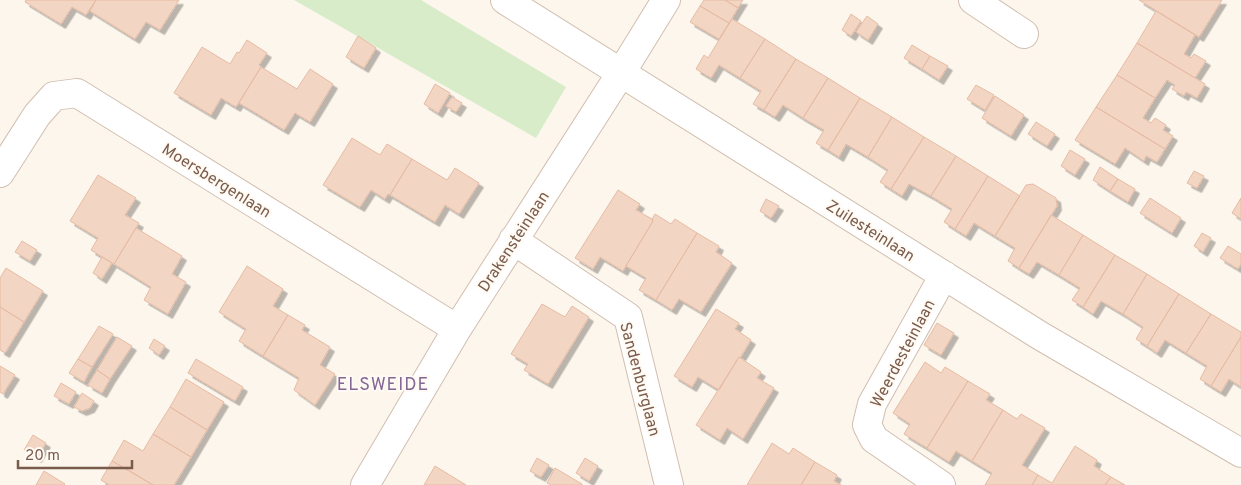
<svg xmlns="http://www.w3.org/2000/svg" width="1241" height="485" viewBox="0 0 1241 485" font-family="Overpass,sans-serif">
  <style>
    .green { fill: #d8ecc9 }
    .building { fill: #f3d5c3; stroke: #e6bba3; filter: url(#shadow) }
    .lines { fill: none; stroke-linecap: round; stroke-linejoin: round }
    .street-casing { stroke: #d1beb0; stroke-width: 30 }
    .street { stroke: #fff; stroke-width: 28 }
    .labels { text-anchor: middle; stroke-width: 4; stroke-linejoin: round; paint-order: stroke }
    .street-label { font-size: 16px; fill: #7a5c4d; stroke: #fffaf3 }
    .neighbourhood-label { font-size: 18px; letter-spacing: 1px; fill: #846695; stroke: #fffaf3 }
  </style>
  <defs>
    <filter id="shadow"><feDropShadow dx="4.5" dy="4.5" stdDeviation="0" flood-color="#0004"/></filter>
  </defs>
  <rect width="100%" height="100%" fill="#fdf6ec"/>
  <!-- green -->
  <path class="green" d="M294,0H421L566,87L536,138Z"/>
  <!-- building -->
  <path class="building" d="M26,0H96L86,15L72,7L61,24L25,2Z
    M96,0H179L160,30L146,22L135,39L90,11Z
    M704,0H725L738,8L729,23L700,6Z
    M725,0H743L738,8Z
    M1139,0H1222L1199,37Z
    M700,6L729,23L719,39L690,22Z
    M1156,11L1195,35L1184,54L1191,58L1194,54L1206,61L1195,78L1137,43Z
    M851,14L861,21L851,36L842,30Z
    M867,16L878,24L868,40L856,32Z
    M732,19L765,39L740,78L719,65L711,78L696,69L704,55L708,58Z
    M358,36L376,48L364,68L346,57Z
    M765,39L796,59L764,110L753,104L761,91L740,78Z
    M247,40L267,53L259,65L261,67L236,107L221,98L211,115L174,93L202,47L230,64L237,52L239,53Z
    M1137,43L1205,84L1197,98L1186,92L1184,96L1172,89L1175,85L1167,80L1155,98L1117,75Z
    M912,45L930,56L922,69L904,58Z
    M930,56L948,66L939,80L922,69Z
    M796,59L828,78L803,118L783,105L775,117L764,110Z
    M261,67L297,89L310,69L333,84L310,122L295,113L284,130L239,103Z
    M1117,75L1155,98L1143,118L1151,123L1155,118L1166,125L1163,130L1173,136L1165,149L1096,107Z
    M828,78L860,98L828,150L816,143L824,130L803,118Z
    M435,84L450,93L438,113L424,104Z
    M976,85L994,95L985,110L967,99Z
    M995,96L1024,115L1011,136L982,118Z
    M452,97L462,103L456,112L446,106Z
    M860,98L892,117L868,157L846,144L839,157L828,150Z
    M1096,107L1165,149L1157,162L1146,156L1144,161L1125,148L1115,164L1075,140Z
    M892,117L924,137L891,189L880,182L888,170L868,157Z
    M1036,122L1055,134L1047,146L1028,134Z
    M924,137L956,156L931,196L909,184L902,196L891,189Z
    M352,138L380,155L387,144L412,159L390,195L388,194L385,199L371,190L360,207L323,185Z
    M1070,150L1085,159L1075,175L1061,166Z
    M956,156L988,176L955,229L944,222L952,209L931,196Z
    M412,159L447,180L455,168L479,183L459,214L445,205L435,222L390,195Z
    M1100,167L1118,179L1110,191L1093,180Z
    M1194,171L1204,176L1197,188L1187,183Z
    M98,175L136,198L125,215L139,223L114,264L91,250L98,238L70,221Z
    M988,176L1020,196L995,236L974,223L966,236L955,229Z
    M1118,179L1135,189L1128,202L1110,191Z
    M1033,184L1056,198L1057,206L1019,268L1008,261L1015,248L995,236L1026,185Z
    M618,190L640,204L636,210L652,219L653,221L623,271L600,257L593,269L575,258Z
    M1150,198L1181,218L1172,233L1140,213Z
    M1241,198V219L1232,213Z
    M766,199L779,206L771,218L760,211Z
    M655,214L671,224L675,219L697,233L656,300L639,290L646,278L626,266L653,221L652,219Z
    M1051,215L1083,235L1059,275L1037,262L1029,274L1019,268Z
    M136,228L182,256L172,274L186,282L168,314L144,300L151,287L114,264Z
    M697,233L719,246L716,252L732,263L701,312L679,299L672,310L656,300Z
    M1202,233L1211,238L1203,252L1194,246Z
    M1083,235L1115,255L1083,307L1072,300L1080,288L1059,275Z
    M22,241L37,250L30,261L15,252Z
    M1228,246L1241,254V264L1238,269L1220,258Z
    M1115,255L1147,274L1123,314L1101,301L1093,314L1083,307Z
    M102,257L112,263L102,279L93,273Z
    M247,266L283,289L273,306L288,315L263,356L239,341L246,329L219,312Z
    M6,268L43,291L24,322L0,307V278Z
    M1147,274L1179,294L1147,346L1136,339L1143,327L1123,314Z
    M1179,294L1211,314L1186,353L1165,340L1157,353L1147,346Z
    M542,304L565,317L572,306L589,317L548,384L524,370L528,364L511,354Z
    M0,307L24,322L5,353L0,350Z
    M716,309L739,323L735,329L751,340L740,358L739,357L719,390L698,377L692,387L674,376Z
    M1211,314L1241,332V337L1211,386L1200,379L1207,366L1186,353Z
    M288,315L305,325L302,330L330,347L320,365L335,374L315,405L294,390L299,378L263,356Z
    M937,323L954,333L941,355L924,345Z
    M99,326L113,334L92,367L78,359Z
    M117,337L132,346L110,379L97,370Z
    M1241,337V387L1229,379L1221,392L1211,386Z
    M154,339L165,346L159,355L149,348Z
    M739,357L761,372L757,378L774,388L743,439L727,428L720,440L696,425Z
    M78,359L92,367L84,382L69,373Z
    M196,359L243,387L235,401L188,373Z
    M925,362L941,373L945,367L968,381L927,448L904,434L910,424L893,413Z
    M0,366L15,375L3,394L0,392Z
    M97,370L110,379L102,393L88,385Z
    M186,379L224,402L207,430L170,407Z
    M968,381L990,394L986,400L1003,410L972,461L956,451L949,462L927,448Z
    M61,383L76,392L69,404L54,396Z
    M82,393L94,401L90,408L82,411L74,407Z
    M170,407L207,430L191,457L153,434Z
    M1003,410L1017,419L1021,414L1045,428L1022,465L1038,475L1032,485H985L992,473L972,461Z
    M153,434L191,457L174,485H153L112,461L124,440L143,451Z
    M33,435L46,443L37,458L24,450Z
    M772,443L789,454L793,448L815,462L801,485H747Z
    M1075,446L1097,460L1094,466L1111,477L1105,485H1032L1038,475L1052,483Z
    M537,458L549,465L541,477L530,471Z
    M585,458L598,466L589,481L576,473Z
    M112,461L130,471L153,485H109L101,480Z
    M815,462L837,475L834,481L841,485H801Z
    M435,466L466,485H424Z
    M555,468L582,484V485H551L547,483Z
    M44,471L65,484L64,485H36Z
    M1111,477L1125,485H1105Z"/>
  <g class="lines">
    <defs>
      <path id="street" d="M505,0L1039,335L1241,453
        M973,0L1024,34
        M0,173L37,115L54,96L77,93L457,329
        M513,240L628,317L669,485
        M365,485L457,329L621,73L666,0
        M941,485L874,439L867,425L872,404L944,275"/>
    </defs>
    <!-- street casing -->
    <use href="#street" class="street-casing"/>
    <!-- street -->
    <use href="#street" class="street"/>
  </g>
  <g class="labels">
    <!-- street labels -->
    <g class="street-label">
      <text transform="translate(217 180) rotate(32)" y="6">Moersbergenlaan</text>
      <text transform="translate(871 230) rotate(32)" y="6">Zuilesteinlaan</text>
      <text transform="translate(513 241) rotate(-57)" y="6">Drakensteinlaan</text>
      <text transform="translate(902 353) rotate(-62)" y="6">Weerdesteinlaan</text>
      <text transform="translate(641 379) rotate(75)" y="6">Sandenburglaan</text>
    </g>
    <!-- neighbourhood labels -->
    <g class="neighbourhood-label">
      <text x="383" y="390">ELSWEIDE</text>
    </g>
  </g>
  <!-- scale -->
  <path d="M18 460v8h114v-8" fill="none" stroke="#7a5c4d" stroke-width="2.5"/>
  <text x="25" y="460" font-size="15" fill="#7a5c4d" stroke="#fffaf3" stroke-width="4" paint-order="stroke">20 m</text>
</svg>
